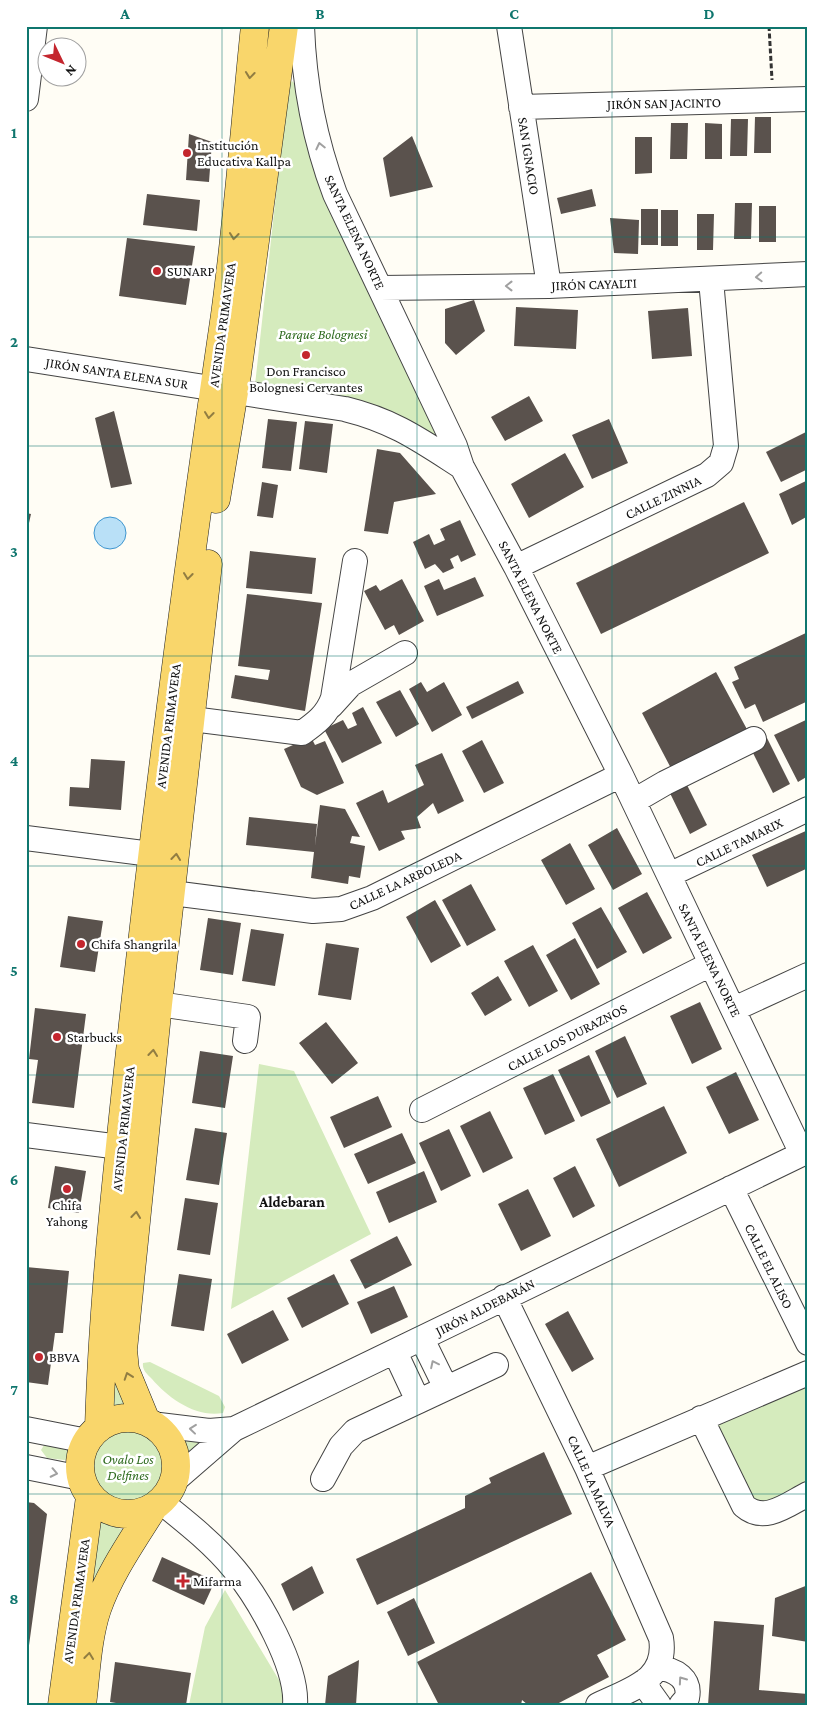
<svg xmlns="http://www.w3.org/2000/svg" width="834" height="1731" viewBox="0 0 834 1731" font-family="'Crimson Pro',serif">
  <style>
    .green { fill: #d5ebbd }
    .water { fill: #b9e0f7; stroke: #3f96cf }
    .building { fill: #5a524d }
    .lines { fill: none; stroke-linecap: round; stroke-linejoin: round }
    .minor-casing { stroke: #444; stroke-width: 26 }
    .major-casing { stroke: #222; stroke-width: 29 }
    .path { stroke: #333; stroke-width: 3; stroke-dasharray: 5 2.5; stroke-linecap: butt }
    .minor { stroke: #fff; stroke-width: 24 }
    .major { stroke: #f9d66b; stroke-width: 28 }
    .oneway { stroke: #917d42 }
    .oneway2 { stroke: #a0a0a0 }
    .grid { fill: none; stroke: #0f766e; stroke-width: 1; stroke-opacity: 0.55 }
    .poi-dot { fill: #c4262e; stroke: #fff; stroke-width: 2 }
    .labels { text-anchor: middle; stroke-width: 5; stroke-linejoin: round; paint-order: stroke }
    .street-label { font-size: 14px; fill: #111; stroke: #fff }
    .poi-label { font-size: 14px; fill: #111; stroke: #fff; text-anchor: start }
    .park-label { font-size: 14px; font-style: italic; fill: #2f6b1f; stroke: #fff }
    .neighbourhood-label { font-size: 15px; font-weight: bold; fill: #111; stroke: #fff }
    .neatline { fill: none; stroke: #0f766e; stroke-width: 2 }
    .grid-label { font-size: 16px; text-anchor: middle; font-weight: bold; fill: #0f766e }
  </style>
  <rect width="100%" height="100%" fill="#fffdf5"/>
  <!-- green -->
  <path class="green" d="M292,81L298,87L446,447L255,385L288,86Z
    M259,1064L294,1071L371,1234L231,1309Z
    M150,1362L219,1396L225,1407L223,1413C196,1418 168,1398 152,1379C147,1374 142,1370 143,1363Z
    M113,1370L127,1404L113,1408Z
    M802,1377L808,1389V1488L756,1513L711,1421Z
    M91 1467a37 37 0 1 1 74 0a37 37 0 1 1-74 0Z
    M209,1438L184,1460L178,1439Z
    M46,1442L72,1449L74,1458L64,1460L47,1458L41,1450Z
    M97,1517L107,1524L124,1530L89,1599Z
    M225,1590L285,1690L282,1705H189L205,1627Z"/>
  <!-- water -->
  <path class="water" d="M94 533a16 16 0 1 1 32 0a16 16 0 1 1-32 0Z"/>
  <!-- building -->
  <path class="building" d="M755,117H771V153H754Z
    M731,119H748L747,156H730Z
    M671,123H688L687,159H670Z
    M705,123L722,124V159H705Z
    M189,134L212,142L209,182L186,180Z
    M412,136L433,187L390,197L383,158Z
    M635,137H652V173L635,174Z
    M592,189L596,206L561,214L557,198Z
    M147,194L200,200L197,231L143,225Z
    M735,203H752L751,239H734Z
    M759,206H776V242H759Z
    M641,209H658V245H641Z
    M661,210H678V246H661Z
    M697,214H714L713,250H697Z
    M610,218L639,220L638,254L614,253Z
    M127,238L195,246L186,305L119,296Z
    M474,300L485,331L456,355L445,343V309Z
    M516,307L578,310L576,349L514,346Z
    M688,308L692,356L652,359L648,311Z
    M529,396L543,421L505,441L491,417Z
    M114,411L132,484L111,488L95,418Z
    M268,419L297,422L291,471L262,468Z
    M609,419L628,463L592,479L572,435Z
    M305,421L333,424L327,473L299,469Z
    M808,431V469L781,482L766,452Z
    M377,449L400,453L436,494L394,502L388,534L364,531Z
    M565,453L584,487L529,518L511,484Z
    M808,480V516L792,525L779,494Z
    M262,482L278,485L273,518L257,516Z
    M744,502L769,553L601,634L576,583Z
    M26,513L31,514L27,532L26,531Z
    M460,520L476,555L461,562L458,555L450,559L454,568L443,573L435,564L425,569L413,542L429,534L434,545L445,540L440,529Z
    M250,551L316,558L312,594L246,588Z
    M475,577L484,596L437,616L424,586L439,579L444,590Z
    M402,579L424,621L399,635L394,625L385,630L364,591L376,585L380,591Z
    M247,594L322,603L305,711L231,698L235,675L268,680L270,670L238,666Z
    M808,632V701L763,722L755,704L745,709L732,682L739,679L734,667Z
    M716,672L749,733L674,774L642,713Z
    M518,681L524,693L472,719L466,707Z
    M421,682L427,692L444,682L462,715L432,732L409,689Z
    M400,690L419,724L396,737L376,702Z
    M363,707L382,743L342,763L324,729L343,720L348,729L357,725L352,713Z
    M808,719V776L798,782L774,735Z
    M311,737L315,745L325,741L344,783L317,795L301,787L284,749Z
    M767,738L790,784L773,793L750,747Z
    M482,740L504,783L484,793L462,751Z
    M442,753L464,801L438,814L433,803L417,817L421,828L401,831L405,839L379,851L356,803L383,790L388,803L424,785L415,765Z
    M91,759L125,761L121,810L69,806L70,787L89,788Z
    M684,779L707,825L690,834L667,787Z
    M320,805L345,809L360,837L352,836L350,843L365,846L360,878L349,876L348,884L311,878L314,852L246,845L249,817L317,824L315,846Z
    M617,828L642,874L613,890L588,845Z
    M808,830V868L767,887L752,855Z
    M570,843L595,889L566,905L541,860Z
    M471,884L496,930L467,946L442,900Z
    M647,892L672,938L643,954L618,908Z
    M435,900L461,946L431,963L406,917Z
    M601,907L627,952L597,969L572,923Z
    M68,916L103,921L95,972L60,967Z
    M208,918L241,923L233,975L200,970Z
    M251,929L284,934L275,986L242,981Z
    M575,938L600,984L571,1000L546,955Z
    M326,943L359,948L351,1000L318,995Z
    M533,945L558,991L529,1007L504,961Z
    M498,976L512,1000L485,1016L471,993Z
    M700,1002L722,1049L692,1064L670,1016Z
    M35,1008L86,1014L74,1108L32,1103L38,1060L29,1059Z
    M326,1022L358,1063L332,1084L299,1043Z
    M625,1036L647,1084L617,1098L595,1051Z
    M200,1051L233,1056L225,1108L192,1103Z
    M589,1055L611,1103L581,1117L558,1070Z
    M736,1072L759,1120L729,1134L706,1087Z
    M553,1074L575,1121L545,1135L523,1088Z
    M378,1096L392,1127L344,1148L330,1117Z
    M664,1106L687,1153L619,1187L596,1139Z
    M490,1111L513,1158L483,1173L460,1126Z
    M195,1128L227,1133L219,1185L186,1180Z
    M449,1129L471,1176L441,1191L419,1143Z
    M402,1133L416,1163L368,1184L354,1154Z
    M55,1166L86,1171L79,1213L48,1208Z
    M575,1166L595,1206L573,1218L553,1178Z
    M424,1171L437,1202L389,1223L376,1192Z
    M528,1189L551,1236L521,1251L498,1204Z
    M185,1198L218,1203L210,1255L177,1250Z
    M397,1236L412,1265L365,1289L350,1260Z
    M26,1267L69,1271L63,1333H55L48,1385L26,1382Z
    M179,1274L212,1279L204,1331L171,1326Z
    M334,1274L349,1304L302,1328L287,1298Z
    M394,1286L408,1317L371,1334L357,1302Z
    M273,1310L289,1340L242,1364L227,1334Z
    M568,1311L594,1359L572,1372L545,1324Z
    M544,1452L572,1514L377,1605L356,1559L465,1508V1496L491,1483L489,1478Z
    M26,1502L34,1503L47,1514L27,1660Z
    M162,1557L215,1581L204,1605L152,1581Z
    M312,1566L324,1593L293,1611L281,1584Z
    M591,1572L626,1640L597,1655L609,1677L555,1705H528L522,1700L521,1705H439L417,1662Z
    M808,1585V1642L772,1636L775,1598Z
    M414,1598L435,1643L408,1656L387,1612Z
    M714,1621L764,1625L759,1690L808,1694V1705H708Z
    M359,1660L356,1705H325L328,1676Z
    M115,1662L191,1673L186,1705H128L110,1702Z"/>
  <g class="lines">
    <defs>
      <path id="minor" d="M302,26C304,83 315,141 335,194L455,446L462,467L516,567L621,775L802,1154
        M509,26L549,286
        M26,99L35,26
        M521,107L808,99
        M380,288L549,286L808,274
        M26,359L345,409C394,421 420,440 462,467
        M516,567L707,475L721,463L726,446L711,280
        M331,706L351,684L405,653
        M192,719L302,733C316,723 327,715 333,698L355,561
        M634,801L665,783L754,739
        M26,838L151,854
        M669,875L808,809
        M172,893L313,911L341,909L372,898L621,775
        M158,1004L248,1017L245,1041
        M734,1009L808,975
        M422,1110L711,964
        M26,1135L120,1147
        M731,1188L808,1343
        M504,1297L587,1468L661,1638C668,1681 630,1689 598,1705
        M422,1339L446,1388
        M395,1352L418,1401
        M701,1418L744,1506C765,1524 788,1504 808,1494
        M151,1424L209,1431L234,1429
        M26,1429L87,1441
        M26,1467L81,1478
        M587,1468L808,1373
        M323,1479L341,1446L355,1431L496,1365
        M174,1481L234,1429L808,1151
        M161,1502C186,1522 214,1544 235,1570C259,1599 298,1667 295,1705
        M658,1668C675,1669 691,1679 687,1698L681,1705
        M646,1680L649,1691L659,1705"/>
      <path id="major" d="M216,499L237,374L284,26
        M80 1466a48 48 0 1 1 96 0a48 48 0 1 1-96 0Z
        M146,1421L125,1370L123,1350L158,1004L208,564
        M99,1428C103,1296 118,1164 132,1033C158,793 190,554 225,315C238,220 245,123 255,26
        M62,1705L90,1497
        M82,1705C86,1674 87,1639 97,1609C109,1574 133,1540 153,1508"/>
    </defs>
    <!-- minor casing -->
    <use href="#minor" class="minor-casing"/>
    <!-- major casing -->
    <use href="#major" class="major-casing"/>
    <!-- path -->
    <path class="path" d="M769,26L772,80"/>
    <!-- minor -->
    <use href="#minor" class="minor"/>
    <!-- major -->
    <use href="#major" class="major"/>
  </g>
  <!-- one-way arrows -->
  <defs><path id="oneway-chevron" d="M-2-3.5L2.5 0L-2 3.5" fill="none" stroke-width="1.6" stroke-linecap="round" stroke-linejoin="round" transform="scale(1.25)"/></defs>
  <g class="oneway">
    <use href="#oneway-chevron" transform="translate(250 75) rotate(96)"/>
    <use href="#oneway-chevron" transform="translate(234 236) rotate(96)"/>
    <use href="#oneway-chevron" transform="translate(209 415) rotate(97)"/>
    <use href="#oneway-chevron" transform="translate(188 576) rotate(97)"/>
    <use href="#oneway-chevron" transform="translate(176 857) rotate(-84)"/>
    <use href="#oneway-chevron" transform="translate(153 1053) rotate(-84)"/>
    <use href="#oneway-chevron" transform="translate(136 1215) rotate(-84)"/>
    <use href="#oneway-chevron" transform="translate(128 1376) rotate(-109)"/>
    <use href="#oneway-chevron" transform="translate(89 1656) rotate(-83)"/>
  </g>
  <g class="oneway2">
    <use href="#oneway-chevron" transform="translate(320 146) rotate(-103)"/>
    <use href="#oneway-chevron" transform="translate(759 277) rotate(177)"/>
    <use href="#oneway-chevron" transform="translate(509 286) rotate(180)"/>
    <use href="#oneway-chevron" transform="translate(434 1364) rotate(-116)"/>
    <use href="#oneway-chevron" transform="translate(193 1429) rotate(-174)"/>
    <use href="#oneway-chevron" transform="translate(54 1473) rotate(12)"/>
    <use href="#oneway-chevron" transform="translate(682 1680) rotate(-125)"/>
  </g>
  <!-- grid -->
  <path class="grid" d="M222,26V1705M417,26V1705M612,26V1705M26,237H808M26,446H808M26,656H808M26,866H808M26,1075H808M26,1284H808M26,1494H808"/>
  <!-- markers -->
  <g class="poi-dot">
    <circle cx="187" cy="153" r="5"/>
    <circle cx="157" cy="271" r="5"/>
    <circle cx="306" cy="355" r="5"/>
    <circle cx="81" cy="944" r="5"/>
    <circle cx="57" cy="1037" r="5"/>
    <circle cx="67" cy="1189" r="5"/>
    <circle cx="39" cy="1357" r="5"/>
    <path d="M180.5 1573.5h5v5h5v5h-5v5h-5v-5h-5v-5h5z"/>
  </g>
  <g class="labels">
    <!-- street labels -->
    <g class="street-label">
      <text transform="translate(664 103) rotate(-1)" y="5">JIRÓN SAN JACINTO</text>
      <text transform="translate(529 156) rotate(81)" y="5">SAN IGNACIO</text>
      <text transform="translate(355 232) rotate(65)" y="5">SANTA ELENA NORTE</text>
      <text transform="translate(594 284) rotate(-2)" y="5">JIRÓN CAYALTI</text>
      <text transform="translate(222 325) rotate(-82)" y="5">AVENIDA PRIMAVERA</text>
      <text transform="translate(117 373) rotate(9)" y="5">JIRÓN SANTA ELENA SUR</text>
      <text transform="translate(663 497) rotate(-26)" y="5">CALLE ZINNIA</text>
      <text transform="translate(531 597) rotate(63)" y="5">SANTA ELENA NORTE</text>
      <text transform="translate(168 726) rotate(-83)" y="5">AVENIDA PRIMAVERA</text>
      <text transform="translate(739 842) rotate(-26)" y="5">CALLE TAMARIX</text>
      <text transform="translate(405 880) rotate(-25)" y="5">CALLE LA ARBOLEDA</text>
      <text transform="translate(710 960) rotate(64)" y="5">SANTA ELENA NORTE</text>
      <text transform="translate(567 1037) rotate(-27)" y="5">CALLE LOS DURAZNOS</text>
      <text transform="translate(123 1129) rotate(-84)" y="5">AVENIDA PRIMAVERA</text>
      <text transform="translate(769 1266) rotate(64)" y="5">CALLE EL ALISO</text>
      <text transform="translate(485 1307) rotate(-27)" y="5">JIRÓN ALDEBARÁN</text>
      <text transform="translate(592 1481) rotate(66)" y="5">CALLE LA MALVA</text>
      <text transform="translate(76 1601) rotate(-82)" y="5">AVENIDA PRIMAVERA</text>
    </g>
    <!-- poi labels -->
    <g class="poi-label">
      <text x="197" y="150">Institución<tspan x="197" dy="16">Educativa Kallpa</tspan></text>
      <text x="167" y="276">SUNARP</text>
      <text x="306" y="376" text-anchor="middle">Don Francisco<tspan x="306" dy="16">Bolognesi Cervantes</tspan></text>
      <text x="91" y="949">Chifa Shangrila</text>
      <text x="67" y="1042">Starbucks</text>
      <text x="67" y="1210" text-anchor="middle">Chifa<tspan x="67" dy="16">Yahong</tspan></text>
      <text x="49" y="1362">BBVA</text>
      <text x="193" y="1586">Mifarma</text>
    </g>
    <!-- park labels -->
    <g class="park-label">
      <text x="323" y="339">Parque Bolognesi</text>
      <text x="128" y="1464">Ovalo Los<tspan x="128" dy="16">Delfines</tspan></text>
    </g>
    <!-- neighbourhood labels -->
    <g class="neighbourhood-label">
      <text x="292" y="1207">Aldebaran</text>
    </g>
  </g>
  <!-- border -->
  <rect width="834" height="1731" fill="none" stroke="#ffffff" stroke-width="55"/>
  <!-- north arrow -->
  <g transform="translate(62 62) rotate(133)"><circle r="24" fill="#ffffff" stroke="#a0a0a0"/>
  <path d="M0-4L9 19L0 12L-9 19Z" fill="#c4262e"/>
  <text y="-8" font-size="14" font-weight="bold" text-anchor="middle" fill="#111111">N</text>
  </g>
  <rect x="28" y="28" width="778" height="1676" class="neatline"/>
  <g class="grid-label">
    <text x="125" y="19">A</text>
    <text x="320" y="19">B</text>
    <text x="514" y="19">C</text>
    <text x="709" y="19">D</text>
    <text x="14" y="138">1</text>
    <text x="14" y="347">2</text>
    <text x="14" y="557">3</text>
    <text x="14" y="766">4</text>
    <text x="14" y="976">5</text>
    <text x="14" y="1185">6</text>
    <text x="14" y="1395">7</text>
    <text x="14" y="1604">8</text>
  </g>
</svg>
